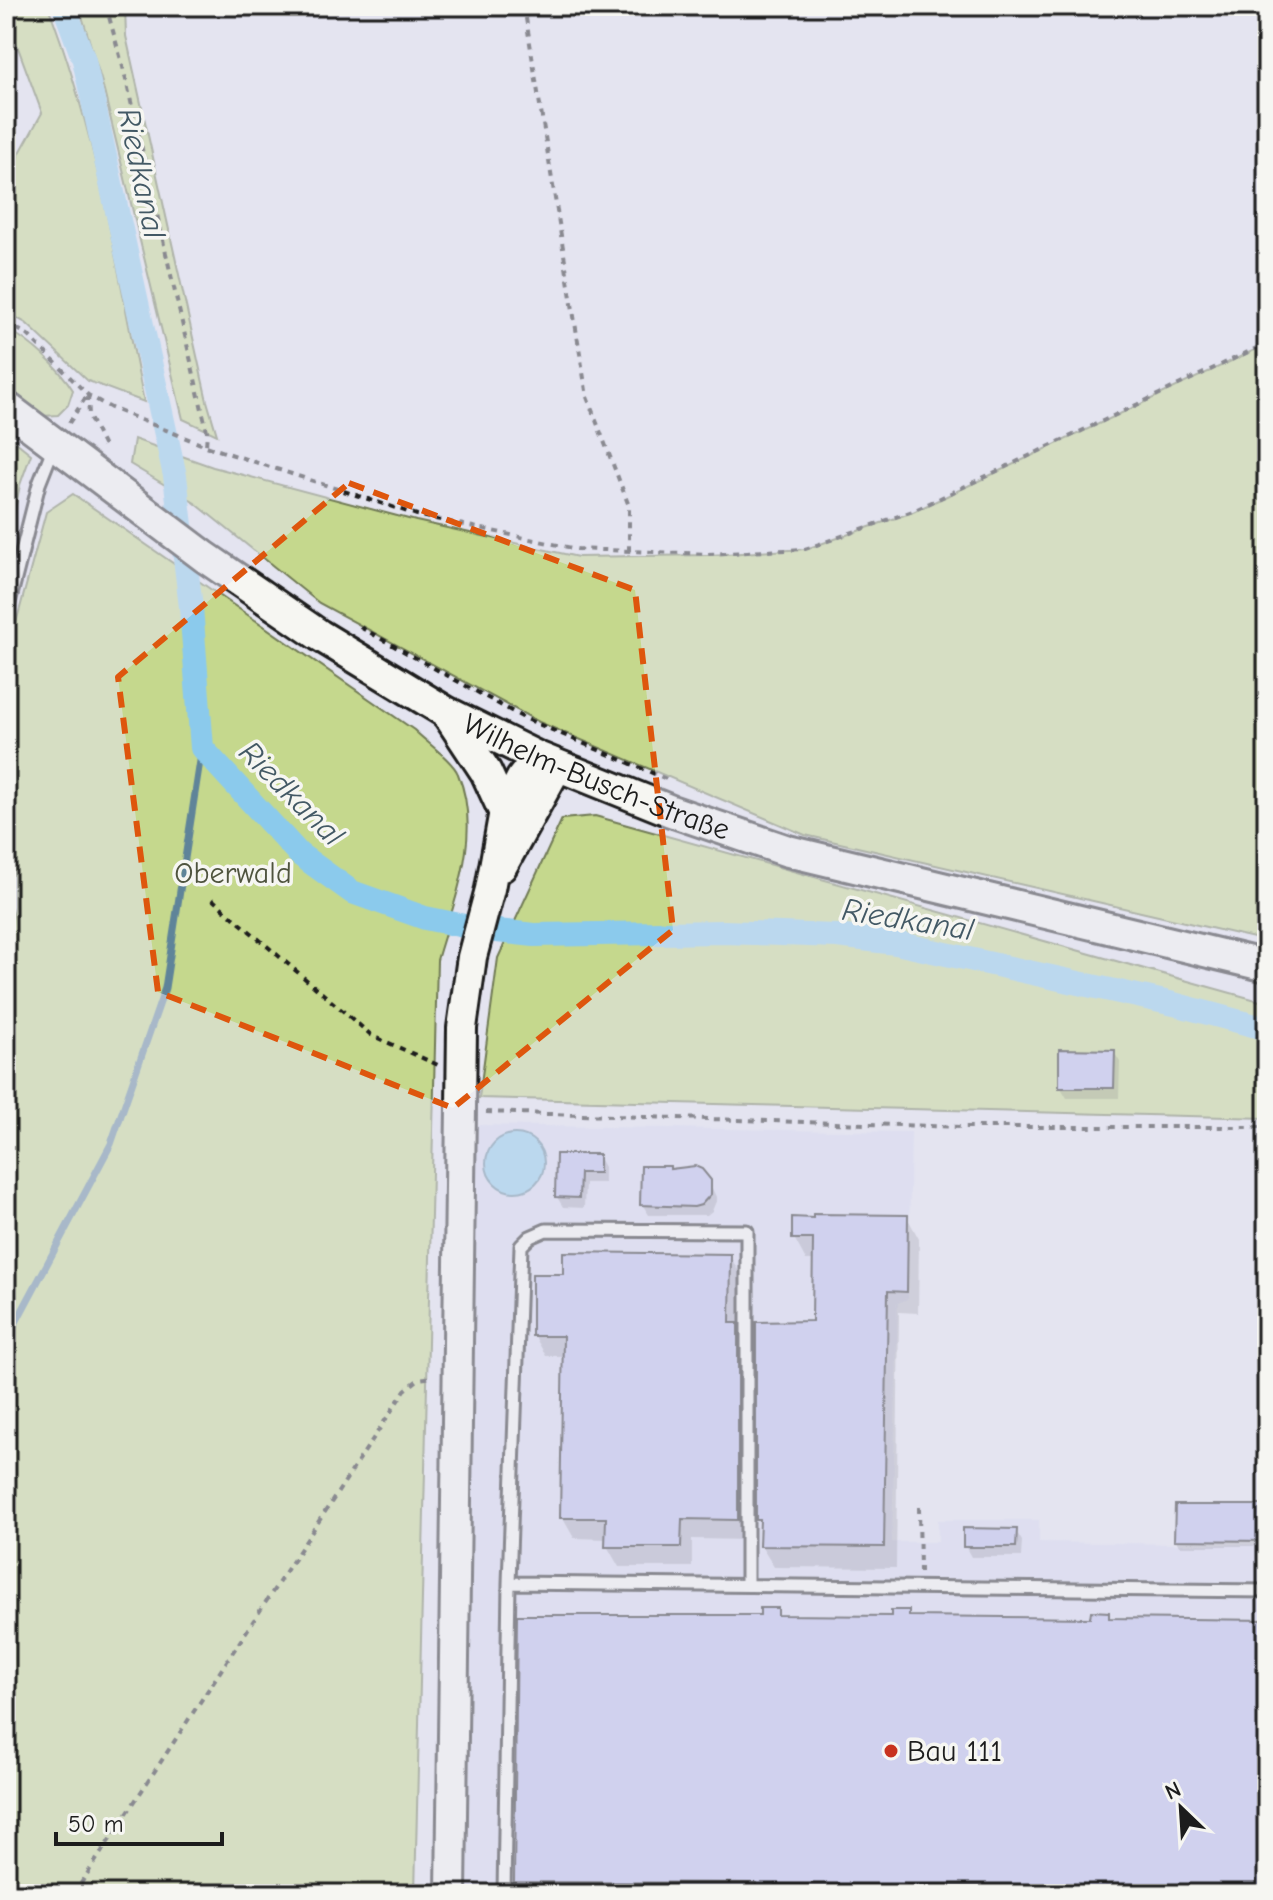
<svg xmlns="http://www.w3.org/2000/svg" width="1273" height="1900" viewBox="0 0 1273 1900" font-family="'Comic Neue',sans-serif">
  <style>
    .built { fill: #d7d8ef }
    .green { fill: #c5d88d; stroke: #707a54; stroke-width: 2 }
    .water { fill: #8bcaec; stroke: #5f8499; stroke-width: 2 }
    .shadow { fill: #0003 }
    .lines { fill: none; stroke-linecap: round; stroke-linejoin: round }
    .stream { stroke: #5f8499; stroke-width: 7 }
    .canal { stroke: #8bcaec; stroke-width: 24 }
    .building { fill: #b9bbec; stroke: #1c1c1c; stroke-width: 2 }
    .service-casing { stroke: #1c1c1c; stroke-width: 17 }
    .tertiary-casing { stroke: #1c1c1c; stroke-width: 34 }
    .secondary-casing { stroke: #1c1c1c; stroke-width: 36 }
    .path { stroke: #1c1c1c; stroke-width: 4; stroke-dasharray: 6 6; stroke-linecap: butt }
    .service { stroke: #f6f6f2; stroke-width: 11 }
    .tertiary { stroke: #f6f6f2; stroke-width: 28 }
    .secondary { stroke: #f6f6f2; stroke-width: 30 }
    .marked { fill: none; stroke: #de560d; stroke-width: 6; stroke-dasharray: 16 10; stroke-linejoin: round }
    .poi-dot { fill: #c8321e; stroke: #f6f6f2; stroke-width: 3 }
    .labels { text-anchor: middle; stroke-width: 7; stroke-linejoin: round; paint-order: stroke }
    .street-label { font-size: 30px; fill: #1c1c1c; stroke: #f6f6f2 }
    .park-label { font-size: 30px; fill: #4f543e; stroke: #f6f6f2 }
    .poi-label { font-size: 30px; fill: #1c1c1c; stroke: #f6f6f2; text-anchor: start }
    .water-label { font-size: 32px; font-style: italic; fill: #435965; stroke: #f6f6f2 }
  </style>
  <rect width="100%" height="100%" fill="#e4e4f0"/>
  <filter id="ink" filterUnits="userSpaceOnUse"><feTurbulence type="fractalNoise" baseFrequency=".0125" numOctaves="2"/><feDisplacementMap in="SourceGraphic" scale="16" xChannelSelector="R" yChannelSelector="G"/><feConvolveMatrix kernelMatrix="1 2 1 2 8 2 1 2 1" color-interpolation-filters="sRGB"/></filter>
  <g filter="url(#ink)">
    <!-- built -->
    <path class="built" d="M476,1125L911,1132L908,1299L898,1303L892,1542H938V1520H1039V1542L1267,1545V1894H468Z"/>
    <!-- green -->
    <path class="green" d="M6,6H48C97,133 117,269 144,402L88,381L26,323L6,312V178L42,113L6,15Z
      M79,6H125L126,36L207,401L217,435L183,419L102,83Z
      M6,328C31,342 58,366 73,390L68,405L58,415L43,416L6,385Z
      M1267,344V941L805,835L539,722L319,603L195,503L130,464L134,439L213,467L416,521L578,557L710,555L806,549L913,512Z
      M6,434L31,454L20,485L6,554Z
      M73,494L414,730C425,741 453,761 458,774C483,834 454,901 437,960L415,1894H6V959L14,906L13,634L46,512Z
      M595,816L1267,1003V1118L479,1098L498,958L562,819Z"/>
    <!-- water -->
    <path class="water" d="M486 1163a29 29 0 1 1 58 0a29 29 0 1 1-58 0Z"/>
    <!-- shadow -->
    <path class="shadow" d="M1114,1052L1120,1062L1119,1098H1067L1061,1088Z
      M558,1156H598L604,1167V1183H585L584,1208L563,1207L557,1197Z
      M670,1171L706,1175L717,1199L712,1211L707,1215H649L642,1204Z
      M907,1217L919,1239L918,1313L899,1312L896,1568L774,1567L761,1546L762,1526L758,1519L814,1323L815,1260H806L794,1238Z
      M730,1256L742,1277L741,1332L749,1346V1540L692,1539V1567H619L607,1546V1539L574,1538L562,1517L564,1356H546L534,1335L565,1276Z
      M1267,1508V1546H1179L1176,1540Z
      M1016,1531L1022,1541L1021,1557H971L965,1546Z
      M777,1610L780,1617L893,1618L908,1612L912,1618L1092,1620L1108,1614L1112,1620L1267,1622V1894H523L516,1882L762,1617Z"/>
    <g class="lines">
      <!-- stream -->
      <path class="stream" d="M6,1341L111,1144L165,988L202,748"/>
      <!-- canal -->
      <path class="canal" d="M64,6L84,60L175,476L191,607L202,748L299,854L352,892L425,918L479,929L534,935L724,932L837,936L896,943L1174,1004L1267,1029"/>
    </g>
    <!-- building -->
    <path class="building" d="M1059,1049L1115,1050L1114,1088H1059Z
      M556,1154H599V1173H580L579,1198L555,1197Z
      M641,1166H670V1169L695,1166L702,1169L711,1180V1194L701,1205L694,1207L640,1205Z
      M813,1214L908,1215L907,1292L888,1291L884,1547L759,1546L760,1520H756V1322L812,1321L813,1239H792V1217L813,1218Z
      M563,1252L731,1254L730,1323H738V1520L682,1519L681,1547H605L606,1518H560L563,1336H532V1274H563Z
      M1175,1505H1267V1541L1174,1540Z
      M963,1528L1017,1529L1016,1547H963Z
      M760,1608H778V1615L891,1616V1610H909V1616L1090,1618L1091,1611L1109,1612V1618L1267,1620V1889L1106,1887V1894H1087V1887L907,1885L906,1892H888V1885L775,1884V1890H756V1883L514,1882L517,1615H760Z"/>
    <g class="lines">
      <defs>
        <path id="service" d="M6,615L39,484L54,446
          M509,1583L1267,1591
          M504,1894L509,1583L521,1246L530,1237L546,1230L747,1231V1584"/>
        <path id="tertiary" d="M502,867L558,766
          M451,1894L462,1028L472,957L490,889L504,811L521,778L537,757"/>
        <g id="secondary">
          <path id="s1" d="M6,407L205,557L319,635L446,712L537,757L671,811L788,851L1267,966"/>
          <path d="M447,713L486,772L504,811"/>
        </g>
      </defs>
      <!-- service casing -->
      <use href="#service" class="service-casing"/>
      <!-- tertiary casing -->
      <use href="#tertiary" class="tertiary-casing"/>
      <!-- secondary casing -->
      <use href="#secondary" class="secondary-casing"/>
      <!-- path -->
      <path class="path" d="M106,6L123,67L207,431L206,446
        M524,6L587,397L629,506V552
        M6,322L28,335L88,395L111,408L206,446L417,515L577,549L708,554L805,549L913,511L1267,343
        M88,395L89,416L105,449
        M69,423L86,397
        M360,627L522,717L671,781
        M212,899L371,1035L438,1065
        M486,1112L962,1127H1267
        M919,1507L920,1572
        M74,1894L405,1390L419,1379L434,1377"/>
      <!-- service -->
      <use href="#service" class="service"/>
      <!-- tertiary -->
      <use href="#tertiary" class="tertiary"/>
      <!-- secondary -->
      <use href="#secondary" class="secondary"/>
    </g>
  </g>
  <!-- marked area -->
  <path d="M0 0H1273V1900H0ZM349,483L635,590L673,930L453,1108L158,992L118,677Z" fill="#e4e4f0" fill-opacity=".55" fill-rule="evenodd"/>
  <path class="marked" d="M349,483L635,590L673,930L453,1108L158,992L118,677Z"/>
  <!-- markers -->
  <circle class="poi-dot" cx="891" cy="1751" r="8"/>
  <g class="labels">
    <!-- street labels -->
    <g class="street-label">
      <text dy="10" stroke="none"><textPath href="#s1" startOffset="700">Wilhelm-Busch-Straße</textPath></text>
    </g>
    <!-- park labels -->
    <g class="park-label">
      <text x="233" y="883">Oberwald</text>
    </g>
    <!-- poi labels -->
    <g class="poi-label">
      <text x="907" y="1761">Bau 111</text>
    </g>
    <!-- water labels -->
    <g class="water-label">
      <text transform="translate(142 173) rotate(78)" y="11">Riedkanal</text>
      <text transform="translate(292 793) rotate(45)" y="11">Riedkanal</text>
      <text transform="translate(908 919) rotate(9)" y="11">Riedkanal</text>
    </g>
  </g>
  <!-- margin -->
  <rect width="1273" height="1900" fill="none" stroke="#f6f6f2" stroke-width="32"/>
  <rect x="16" y="16" width="1241" height="1868" fill="none" stroke="#1c1c1c" stroke-width="3" filter="url(#ink)"/>
  <!-- north arrow -->
  <g transform="translate(1181 1808) rotate(335)" stroke="#f6f6f2" stroke-width="6" paint-order="stroke">
  <path d="M0-6L14 30L0 20L-14 30Z" fill="#1c1c1c"/>
  <text y="-12" font-size="22" font-weight="bold" text-anchor="middle" fill="#1c1c1c">N</text>
  </g>
  <!-- scale -->
  <path d="M56 1832v12h166v-12" fill="none" stroke="#1c1c1c" stroke-width="4"/>
  <text x="68" y="1832" font-size="24" fill="#1c1c1c" stroke="#f6f6f2" stroke-width="6" paint-order="stroke">50 m</text>
</svg>
